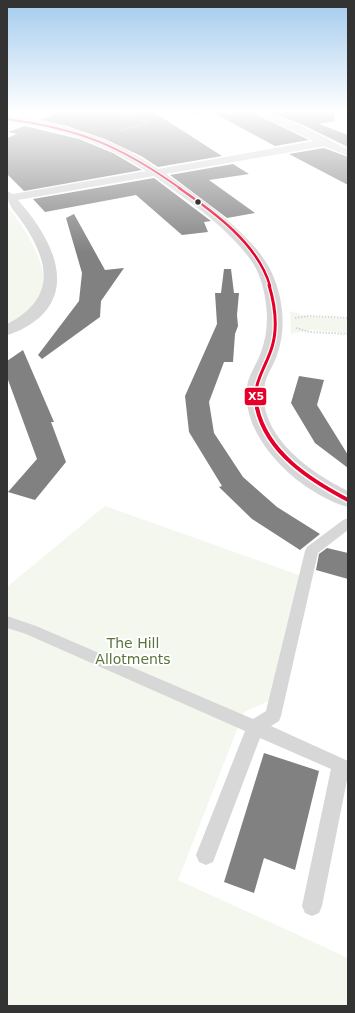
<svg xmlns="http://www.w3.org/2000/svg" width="355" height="1013" viewBox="0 0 355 1013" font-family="'DejaVu Sans',sans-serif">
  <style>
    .green { fill: #f3f7ee }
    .building { fill: #818181 }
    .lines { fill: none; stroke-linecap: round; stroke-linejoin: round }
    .path-far1 { stroke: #d7d7d7; stroke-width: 1; stroke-dasharray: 1 1; stroke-linecap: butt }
    .path { stroke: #d7d7d7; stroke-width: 2; stroke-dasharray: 1.5 1.5; stroke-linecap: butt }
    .service { fill: #d7d7d7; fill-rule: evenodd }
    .minor { fill: #d7d7d7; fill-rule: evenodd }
    .bus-1-far3-casing { stroke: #fff; stroke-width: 3.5 }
    .bus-1-far2-casing { stroke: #fff; stroke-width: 4.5 }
    .bus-1-far1-casing { stroke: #fff; stroke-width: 5.5 }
    .bus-1-casing { stroke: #fff; stroke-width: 7 }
    .bus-1-far3 { stroke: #e4002b; stroke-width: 2 }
    .bus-1-far2 { stroke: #e4002b; stroke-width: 2.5 }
    .bus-1-far1 { stroke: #e4002b; stroke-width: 3 }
    .bus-1 { stroke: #e4002b; stroke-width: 4 }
    .bus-dot { fill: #333; stroke: #fff; stroke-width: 1.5 }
    .labels { text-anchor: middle; stroke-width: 4; stroke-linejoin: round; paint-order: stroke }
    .near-park-label { font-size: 14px; fill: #5a743b; stroke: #fff }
    .line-badge { stroke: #fff; stroke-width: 1.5 }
    .badge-label { font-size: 11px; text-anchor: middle; font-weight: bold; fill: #fff }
  </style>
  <rect width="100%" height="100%" fill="#fff"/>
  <!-- green -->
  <path class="green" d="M7,206C23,225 54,271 40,297C33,310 19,317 7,324Z
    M290,311L310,317L348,319V333L311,330L291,334Z
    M105,506L307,578L271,700L244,712L178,880L348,958V1006H7V587Z"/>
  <!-- building -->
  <path class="building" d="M61,111H152L222,156L158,167L141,156L105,139L67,126L40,120Z
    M215,111H249L309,140L275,146L214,113Z
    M266,111H334L335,121L319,124L348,135V147L301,124Z
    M25,126L79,139L113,153L142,170L24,191L7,174V138L17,134L8,132Z
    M324,148L348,157V185L289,154Z
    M233,164L249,174L209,180L255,213L227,218L170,175Z
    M154,178L211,221L204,222L208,232L182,235L136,195L45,212L33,199Z
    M74,214L105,270L124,268L101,301L100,317L42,359L38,355L79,301L82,273L66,218Z
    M224,269H231L234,293H239L237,315L238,326L235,334L233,362H224L209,402L214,433L243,477L277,507L320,534L300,550L252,519L219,487L222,486L189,432L185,396L217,324L215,293H221Z
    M23,350L54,422H51L66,462L35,500L8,492L37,459L7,377V361Z
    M299,376L324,380L317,405L348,455V468L315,443L291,403Z
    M327,548L348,553V579L316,570L319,554Z
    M264,753L319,771L295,870L264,858L254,893L224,882Z"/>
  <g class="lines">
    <!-- path-far1 -->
    <path class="path-far1" d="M98,123L119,115L148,122L119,131"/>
    <!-- path -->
    <path class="path" d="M295,318L309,316L348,318
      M296,328L310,332L348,334"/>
    <!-- service -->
    <path class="service" d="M176,111L201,113L214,111L201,117Z
      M348,518V530L318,553L281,716L279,721L271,726L348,761V775L322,906L319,913L312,916L305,913L302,906L331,769L260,738L213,862L206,865L199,862L196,855L245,731L26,634L7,628V616L36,626L253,719L266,711L305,551L307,547L343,520Z"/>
    <!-- minor -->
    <path class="minor" d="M250,111C281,111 320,136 348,149V156L324,146L166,174C199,197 260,239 274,278C283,300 286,329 278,352C275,363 268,372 265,383C255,434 309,472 348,491V507C301,494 240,439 247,386C249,374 257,364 261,352C270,329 268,301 260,278C248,241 185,198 154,176L18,200C46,231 78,283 39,318C30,325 19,332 7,335V324C54,300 51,266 25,226C17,213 7,207 7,191L13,194L146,171C103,142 58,128 7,122V116C62,123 112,137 158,169L314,141Z"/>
    <defs>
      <path id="bus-1-far3" d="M7,119C80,129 121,146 181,189"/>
      <path id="bus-1-far2" d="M179,188C214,212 258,244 270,286"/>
      <path id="bus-1-far1" d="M257,409C251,384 265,370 272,347C278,327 275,305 269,285"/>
      <path id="bus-1" d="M257,408C267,453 310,480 348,500"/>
    </defs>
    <!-- bus-1-far3 casing -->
    <use href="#bus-1-far3" class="bus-1-far3-casing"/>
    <!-- bus-1-far2 casing -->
    <use href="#bus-1-far2" class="bus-1-far2-casing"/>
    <!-- bus-1-far1 casing -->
    <use href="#bus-1-far1" class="bus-1-far1-casing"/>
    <!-- bus-1 casing -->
    <use href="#bus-1" class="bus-1-casing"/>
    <!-- bus-1-far3 -->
    <use href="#bus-1-far3" class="bus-1-far3"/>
    <!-- bus-1-far2 -->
    <use href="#bus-1-far2" class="bus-1-far2"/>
    <!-- bus-1-far1 -->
    <use href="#bus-1-far1" class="bus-1-far1"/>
    <!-- bus-1 -->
    <use href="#bus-1" class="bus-1"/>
  </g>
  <!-- sky -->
  <linearGradient id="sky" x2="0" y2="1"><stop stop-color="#a3cbed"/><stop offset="0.44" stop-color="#fff"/><stop offset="1" stop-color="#fff" stop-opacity="0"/></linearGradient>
  <rect width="355" height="253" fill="url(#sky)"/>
  <!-- markers -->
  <circle class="bus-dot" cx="198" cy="202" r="3.5"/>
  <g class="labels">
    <!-- near-park labels -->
    <g class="near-park-label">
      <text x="133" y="648">The Hill<tspan x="133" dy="16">Allotments</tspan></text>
    </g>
  </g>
  <rect class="line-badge" x="244" y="387" width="23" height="19" rx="4" fill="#e4002b"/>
  <g class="badge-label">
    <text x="256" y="400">X5</text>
  </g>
  <!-- border -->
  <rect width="355" height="1013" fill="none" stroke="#333333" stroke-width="16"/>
</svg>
